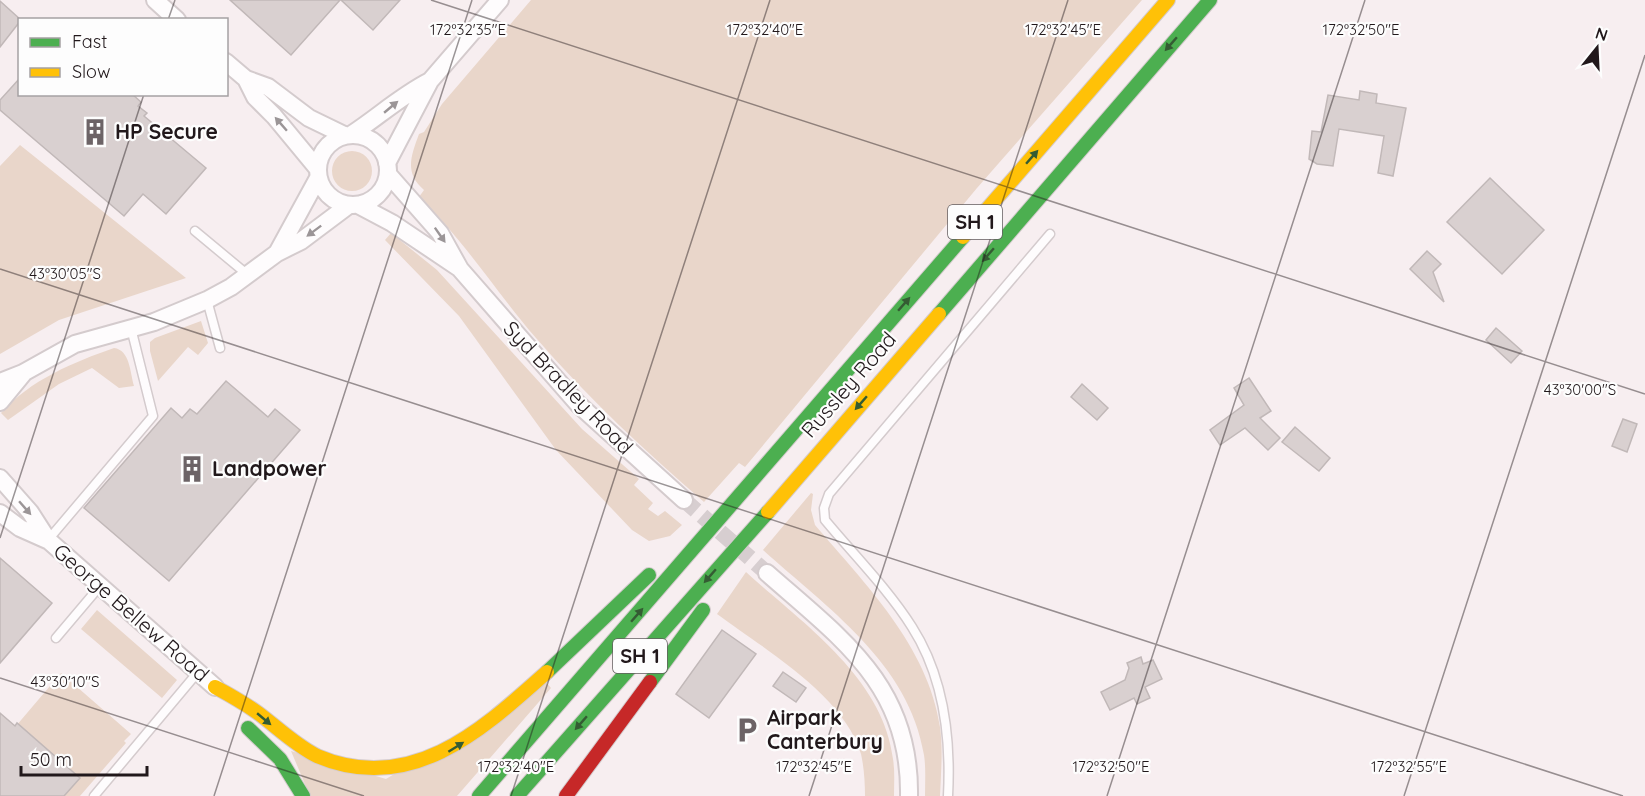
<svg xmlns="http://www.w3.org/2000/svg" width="1645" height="796" viewBox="0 0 1645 796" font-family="Quicksand,sans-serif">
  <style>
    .green { fill: #e9d6ca }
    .building { fill: #d9d0d0; stroke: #c1b8b8; stroke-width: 1.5 }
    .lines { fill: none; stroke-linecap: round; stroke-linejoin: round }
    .street-tunnel { stroke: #d7ced0; stroke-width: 16; stroke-dasharray: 16 8; stroke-linecap: butt }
    .lane-casing { stroke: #d4cbcd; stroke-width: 11 }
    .street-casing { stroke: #d4cbcd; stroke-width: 20 }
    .fast-casing { stroke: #d4cbcd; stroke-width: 16 }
    .slow-casing { stroke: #d4cbcd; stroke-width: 16 }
    .jam-casing { stroke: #d4cbcd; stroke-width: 16 }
    .lane { stroke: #fefcfd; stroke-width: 8 }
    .street { stroke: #fefcfd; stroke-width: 16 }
    .fast { stroke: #4caf50; stroke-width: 14 }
    .slow { stroke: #ffc107; stroke-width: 14 }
    .jam { stroke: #c62828; stroke-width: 14 }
    .oneway { fill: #345c33 }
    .oneway2 { fill: #9b9597 }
    .ticks { fill: none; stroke: #21181b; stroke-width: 1.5; stroke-opacity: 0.45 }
    .labels { text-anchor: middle; stroke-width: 4.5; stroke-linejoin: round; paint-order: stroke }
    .shield { fill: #fdfdfd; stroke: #635d5f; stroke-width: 1.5 }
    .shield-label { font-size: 20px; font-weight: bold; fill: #21181b }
    .poi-label { font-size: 21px; font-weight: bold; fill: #21181b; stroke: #fdfdfd; text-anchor: start }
    .street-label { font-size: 21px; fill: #21181b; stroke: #fdfdfd }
    .ticks-label { font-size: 15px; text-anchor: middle; fill: #21181b; stroke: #fdfdfd; stroke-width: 4.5; stroke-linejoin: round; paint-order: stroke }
  </style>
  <rect width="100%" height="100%" fill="#f7eef0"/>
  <!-- green -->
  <path class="green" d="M531,0H1142L977,188L745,467L739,463L704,502C645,451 588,398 536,338C496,292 464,240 419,197L424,190C404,173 411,156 419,134L424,132L442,104Z
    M20,145L186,278L59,320L0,354V166Z
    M332 171a20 20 0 1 1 40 0a20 20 0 1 1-40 0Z
    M391,233L437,270L582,429L639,479L634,485L653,503L648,509L658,516L665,511L682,525L670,536L649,541L632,530L556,450L459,316L385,240Z
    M201,321L208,343L198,355L188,347L158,381L150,351V342L155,338Z
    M114,348C130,350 130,372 134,386L119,388L92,368L59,384L8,420L1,413C30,380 74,362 114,348Z
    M811,493L813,494L811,510L815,525C865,584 928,646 940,727C943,749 941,773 940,796H925C925,783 926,768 924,755C909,663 827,608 763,550Z
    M746,572C802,623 883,677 893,759C895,771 894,784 894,796H865C865,783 864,767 861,754C844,695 764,649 717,614Z
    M97,610L177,680L162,698L81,629Z
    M61,673L131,734L124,741L126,743L80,796H64L80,778L16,726Z
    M546,682L551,688L457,796H310L291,751L386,779Z"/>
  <!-- building -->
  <path class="building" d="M230,0H340L291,55Z
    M341,0H400L373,30Z
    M0,1L21,20L0,47Z
    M20,78V94H132L141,102L138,106L147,113L144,116L206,168L166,214L143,194L124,216L0,110V100Z
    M1360,91L1377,94L1376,103L1406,108L1393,176L1378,173L1384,136L1339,129L1333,166L1317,164L1309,159L1312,131L1321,132L1328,95L1359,100Z
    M1490,178L1544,230L1502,274L1447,222Z
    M1427,251L1441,264L1433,272L1444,302L1410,269Z
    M1496,328L1522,351L1511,363L1486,340Z
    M1249,378L1271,411L1260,418L1280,438L1268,450L1245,428L1220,445L1210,430L1244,405L1234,388Z
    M226,381L268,417L275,409L300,430L169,581L84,508L171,408L182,418L190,409L197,414Z
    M1082,384L1108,408L1097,420L1071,397Z
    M1623,419L1637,424L1627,452L1612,446Z
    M1295,427L1330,458L1319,471L1282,442Z
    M0,558L52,603L0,663Z
    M722,630L756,654L709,718L676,694Z
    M1141,657L1143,664L1153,660L1162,679L1145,687L1150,698L1137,704L1134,698L1110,710L1101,692L1125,680L1129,668L1127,663Z
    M783,672L806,688L796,702L773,686Z
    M0,713L15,726L17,723L80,778L64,796H0Z"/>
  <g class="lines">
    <!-- street-tunnel -->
    <path class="street-tunnel" d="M684,500L767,573"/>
    <defs>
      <path id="lane" d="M195,231L248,275
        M207,300L220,348
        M48,540L153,416L131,328
        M56,638L100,586
        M94,796L198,672
        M948,796C951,739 944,677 912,627C888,589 854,555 825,520L824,508L829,494L1050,234"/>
      <path id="street" d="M155,0L177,20
        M226,62L246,79L268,87L309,118L344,135
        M246,79L255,97L274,116L317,168
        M352,134C378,117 402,95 430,81
        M318 170a35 35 0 1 1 70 0a35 35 0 1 1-70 0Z
        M387,163L430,81L500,0
        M388,174L440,233L460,269L578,404L684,500
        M358,205L392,223L459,268
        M277,253L318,178
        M0,382L23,373L75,344L154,322L207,300L231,287L277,253L301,241L349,205
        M0,402L23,374
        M0,478L30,512L48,540L215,687
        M0,513L20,528L47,540
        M767,573C842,639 911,686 909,796"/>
      <path id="fast" d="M939,314L1210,0
        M547,672L649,575
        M650,682L703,610
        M248,728L280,759L303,796
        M479,796L963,237
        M517,796L768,512"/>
      <path id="slow" d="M963,237L1168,0
        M768,512L939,314
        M215,687C230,695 244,703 258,713C277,727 295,745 317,756C411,796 482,730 547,672"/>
      <path id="jam" d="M566,796L650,682"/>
    </defs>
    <!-- lane casing -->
    <use href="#lane" class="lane-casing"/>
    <!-- street casing -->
    <use href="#street" class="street-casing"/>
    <!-- fast casing -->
    <use href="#fast" class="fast-casing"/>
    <!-- slow casing -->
    <use href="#slow" class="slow-casing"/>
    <!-- jam casing -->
    <use href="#jam" class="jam-casing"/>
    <!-- lane -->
    <use href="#lane" class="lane"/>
    <!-- street -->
    <use href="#street" class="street"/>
    <!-- fast -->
    <use href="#fast" class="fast"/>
    <!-- slow -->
    <use href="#slow" class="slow"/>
    <!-- jam -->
    <use href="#jam" class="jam"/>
  </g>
  <!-- one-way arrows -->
  <defs><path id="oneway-solid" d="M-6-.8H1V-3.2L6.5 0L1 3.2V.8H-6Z" transform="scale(1.5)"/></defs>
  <g class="oneway">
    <use href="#oneway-solid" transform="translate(1171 44) rotate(131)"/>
    <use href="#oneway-solid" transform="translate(1032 157) rotate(-49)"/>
    <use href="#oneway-solid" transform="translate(988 255) rotate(131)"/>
    <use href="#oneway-solid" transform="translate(904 304) rotate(-49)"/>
    <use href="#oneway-solid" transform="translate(861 403) rotate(131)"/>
    <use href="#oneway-solid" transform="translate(710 576) rotate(131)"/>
    <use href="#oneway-solid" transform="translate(637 615) rotate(-49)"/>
    <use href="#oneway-solid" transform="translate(264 719) rotate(40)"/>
    <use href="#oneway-solid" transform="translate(581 723) rotate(131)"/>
    <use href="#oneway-solid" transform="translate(456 747) rotate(-32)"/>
  </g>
  <g class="oneway2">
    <use href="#oneway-solid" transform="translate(391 107) rotate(-40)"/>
    <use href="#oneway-solid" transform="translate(281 124) rotate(-131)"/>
    <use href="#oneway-solid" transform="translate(314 231) rotate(143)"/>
    <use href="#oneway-solid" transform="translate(440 235) rotate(55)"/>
    <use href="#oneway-solid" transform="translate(25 508) rotate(49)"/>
  </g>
  <!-- ticks -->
  <path class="ticks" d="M431,0L1645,394M168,20L175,0M0,269L1623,796M0,538L144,94M0,678L364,796M214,796L472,0M511,796L770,0M809,796L1068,0M1107,796L1365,0M1404,796L1645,55"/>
  <!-- icons -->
  <defs>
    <symbol id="building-bare" viewBox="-9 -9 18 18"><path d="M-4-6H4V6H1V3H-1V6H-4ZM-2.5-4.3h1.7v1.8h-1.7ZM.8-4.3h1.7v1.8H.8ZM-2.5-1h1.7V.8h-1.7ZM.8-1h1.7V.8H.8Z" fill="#6c6366" stroke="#fdfdfd" stroke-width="2.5" paint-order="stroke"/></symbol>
    <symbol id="parking-bare" viewBox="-9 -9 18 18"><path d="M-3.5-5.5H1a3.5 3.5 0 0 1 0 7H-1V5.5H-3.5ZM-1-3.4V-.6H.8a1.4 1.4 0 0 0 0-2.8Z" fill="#6c6366" stroke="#fdfdfd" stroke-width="2.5" paint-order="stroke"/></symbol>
  </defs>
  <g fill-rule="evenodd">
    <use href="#building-bare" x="76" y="113" width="38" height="38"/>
    <use href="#building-bare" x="173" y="450" width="38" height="38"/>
    <use href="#parking-bare" x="728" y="711" width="38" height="38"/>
  </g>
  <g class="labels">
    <!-- shield labels -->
    <g class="shield">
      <rect x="948" y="205" width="54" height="34" rx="4.5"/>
      <rect x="613" y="639" width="54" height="34" rx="4.5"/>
    </g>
    <g class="shield-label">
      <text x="975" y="229">SH 1</text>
      <text x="640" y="663">SH 1</text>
    </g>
    <!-- poi labels -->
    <g class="poi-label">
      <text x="115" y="139">HP Secure</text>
      <text x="212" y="476">Landpower</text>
      <text x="767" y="725">Airpark<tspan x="767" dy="24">Canterbury</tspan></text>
    </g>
    <!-- street labels -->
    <g class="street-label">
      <text transform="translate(849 385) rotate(-49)" y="7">Russley Road</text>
      <text transform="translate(568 388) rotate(46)" y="7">Syd Bradley Road</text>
      <text transform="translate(131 613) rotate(41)" y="7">George Bellew Road</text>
    </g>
  </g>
  <g class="ticks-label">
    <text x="468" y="35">172°32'35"E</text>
    <text x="765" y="35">172°32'40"E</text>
    <text x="1063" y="35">172°32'45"E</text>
    <text x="1361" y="35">172°32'50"E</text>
    <text x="65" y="279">43°30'05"S</text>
    <text x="1580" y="395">43°30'00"S</text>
    <text x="65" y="687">43°30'10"S</text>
    <text x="814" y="772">172°32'45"E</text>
    <text x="1111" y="772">172°32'50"E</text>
    <text x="1409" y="772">172°32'55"E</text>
    <text x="516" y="772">172°32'40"E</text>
  </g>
  <!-- legend -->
  <rect x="18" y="18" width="210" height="78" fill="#fdfdfd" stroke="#a5a1a3" stroke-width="1.5"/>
  <rect x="30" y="38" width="30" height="9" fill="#4caf50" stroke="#a5a1a3" stroke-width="1.5"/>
  <text x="72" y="48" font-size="18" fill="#21181b">Fast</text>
  <rect x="30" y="68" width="30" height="9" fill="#ffc107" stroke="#a5a1a3" stroke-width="1.5"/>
  <text x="72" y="78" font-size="18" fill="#21181b">Slow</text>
  <!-- north arrow -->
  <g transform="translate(1597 48) rotate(18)" stroke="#fdfdfd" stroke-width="4.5" paint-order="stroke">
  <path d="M0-4.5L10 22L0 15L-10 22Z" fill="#21181b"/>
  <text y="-9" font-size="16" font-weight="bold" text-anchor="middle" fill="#21181b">N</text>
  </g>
  <!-- scale -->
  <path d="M21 766v9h126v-9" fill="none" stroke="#21181b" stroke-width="3"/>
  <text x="30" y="766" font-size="18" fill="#21181b" stroke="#fdfdfd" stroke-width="4.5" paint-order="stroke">50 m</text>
</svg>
